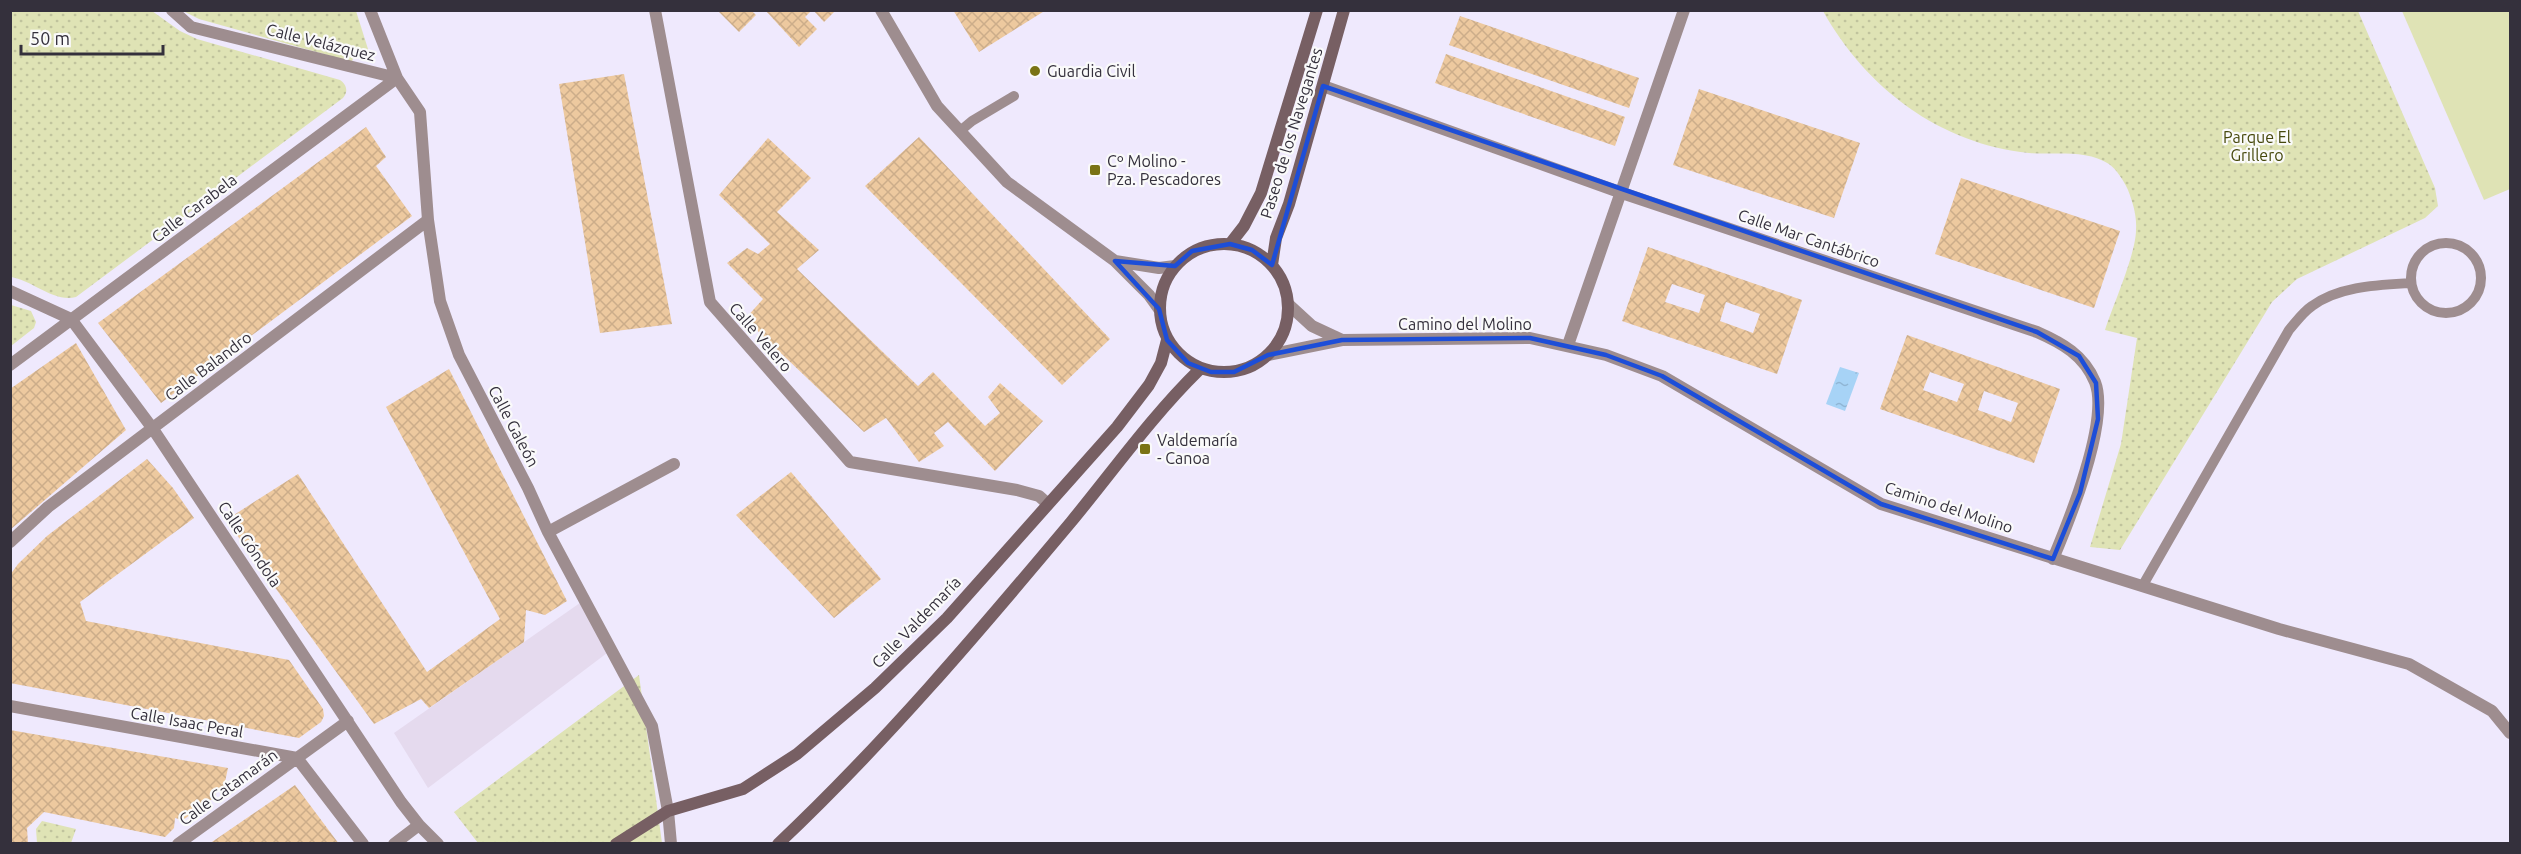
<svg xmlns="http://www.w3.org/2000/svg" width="2521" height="854" viewBox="0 0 2521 854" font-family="Ubuntu,sans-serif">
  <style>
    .education { fill: #e5daee }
    .park { fill: url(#park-dots) }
    .pitch { fill: #dfe3b5 }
    .water { fill: url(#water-ripples) }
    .building { fill: url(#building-cross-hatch); fill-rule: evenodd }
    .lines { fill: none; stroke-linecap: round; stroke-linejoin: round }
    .service { stroke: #9e8d8f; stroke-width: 10 }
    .pedestrian { stroke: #9e8d8f; stroke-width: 12 }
    .minor { stroke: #9e8d8f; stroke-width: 12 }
    .secondary { stroke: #775f63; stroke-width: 12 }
    .marked { fill: none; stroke: #1d4ed8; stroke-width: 4.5; stroke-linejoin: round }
    .poi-dot { fill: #7a7315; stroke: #fafafa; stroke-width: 2 }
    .labels { text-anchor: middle; stroke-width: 4.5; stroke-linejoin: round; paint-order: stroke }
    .street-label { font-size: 16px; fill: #34303c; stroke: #fafafa }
    .poi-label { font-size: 16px; fill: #34303c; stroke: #fafafa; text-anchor: start }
    .park-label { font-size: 16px; fill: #47490d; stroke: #fafafa }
  </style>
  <defs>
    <pattern id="park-dots" width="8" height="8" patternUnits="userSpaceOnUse" patternTransform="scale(1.5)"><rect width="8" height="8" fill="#dfe3b5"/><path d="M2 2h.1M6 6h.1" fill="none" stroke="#c0c39d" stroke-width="1.8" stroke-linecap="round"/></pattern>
    <pattern id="water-ripples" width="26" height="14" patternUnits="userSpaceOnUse" patternTransform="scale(1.5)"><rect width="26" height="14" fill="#a7d3f6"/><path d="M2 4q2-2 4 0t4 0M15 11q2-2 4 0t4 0" fill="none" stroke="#90b5d4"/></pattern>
    <pattern id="building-cross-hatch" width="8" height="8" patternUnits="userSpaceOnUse" patternTransform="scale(1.5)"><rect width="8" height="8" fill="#edc99f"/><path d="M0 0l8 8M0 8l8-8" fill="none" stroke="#ccad8a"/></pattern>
  </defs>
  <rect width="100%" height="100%" fill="#efe9fd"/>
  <!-- education -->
  <path class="education" d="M587,598L615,647L428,788L394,733Z"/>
  <!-- park -->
  <path class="park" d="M13,11H152L180,31L197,39L340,80C346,84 349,91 343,98L76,297C54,303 32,280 11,277L10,13Z
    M183,11H356L368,49L362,56L353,58L352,62L199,19Z
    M1823,11H2358L2435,188L2438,206L2425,218L2297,279L2272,302L2120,550L2090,547L2121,444L2137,338L2105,330C2113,305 2136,254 2136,230C2137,216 2133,203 2128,190C2124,181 2117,170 2109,164C2087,149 2054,155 2029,153C1940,144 1866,88 1823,11Z
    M11,305L31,311L36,322L34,328L11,346Z
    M639,675L662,843H478L454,812Z
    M42,821L76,829L71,843H37L36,829Z"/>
  <!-- pitch -->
  <path class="pitch" d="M2402,11H2510V189L2484,200Z"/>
  <!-- water -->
  <path class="water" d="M1840,367L1859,373L1845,411L1826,404Z"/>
  <!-- building -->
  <path class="building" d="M717,10H751L756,15L739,32Z
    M765,10H812L805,17L817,29L799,47Z
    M813,10H836L824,22Z
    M953,10H1046L979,52Z
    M1460,16L1639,78L1629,108L1449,45Z
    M1446,54L1625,117L1615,146L1435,83Z
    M624,74L672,324L600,333L559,84Z
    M1699,89L1860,143L1834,218L1673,165Z
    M366,127L386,157L376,166L412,216L161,403L98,323Z
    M919,137L1110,339L1062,385L865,186Z
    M768,138L811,178L777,212L819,250L797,269L918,386L933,372L985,426L1000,413L988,397L1000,383L1043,421L995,471L948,422L934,433L944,446L919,462L886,418L864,432L745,319L763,299L727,263L747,248L758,254L770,244L719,195Z
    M1961,178L2120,231L2094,308L1935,254Z
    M1648,247L1802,300L1777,374L1622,321ZM1672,284L1705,295L1699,313L1665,302ZM1726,302L1760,314L1753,333L1720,321Z
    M1907,335L2060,389L2034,463L1880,409ZM1930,372L1964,384L1957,402L1923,390ZM1984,391L2018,403L2011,422L1978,410Z
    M76,343L126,430L10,530V389Z
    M449,369L567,601L545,615L526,610L524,642L429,708L421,699L374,724L226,520L298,474L427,672L500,619L386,407Z
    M147,459L173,488L194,518L80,602L86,621L289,660L323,709L324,716L321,722L299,738L10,683V575L18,564L47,536Z
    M791,472L881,579L834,618L736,515Z
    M10,730L228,768L223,791L217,789L215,797L183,820L175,818L174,828L165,837L44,812L27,828L28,844H10Z
    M295,785L339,844H209Z"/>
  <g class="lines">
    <!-- service -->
    <path class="service" d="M960,131L972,121L1014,96
      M2411 278a35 35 0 1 1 70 0a35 35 0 1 1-70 0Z
      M2143,585L2289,330C2296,322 2303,312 2312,306C2339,286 2378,285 2411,283"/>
    <!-- pedestrian -->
    <path class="pedestrian" d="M1568,345L1684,10"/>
    <!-- minor -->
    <path class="minor" d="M172,10L191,27L397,78
      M370,10L397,78L420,112L428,220L440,301L459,355L528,488L548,532L652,726L668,811L671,844
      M655,10L710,302L850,462L1017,490L1039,496L1048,504
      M881,10L937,106L1007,182L1115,261L1149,295L1159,309
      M1323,86L1622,193L2037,332C2062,343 2084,355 2095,382C2110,420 2069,521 2053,559
      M1115,261L1159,268L1175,266
      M10,291L71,319L153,429L401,802L419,825L438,844
      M1288,304L1312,326L1342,340
      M1268,355L1342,340L1530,338L1606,355L1662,376L1881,504L2279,629L2409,664L2492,711L2510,733
      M10,365L397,78
      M548,532L674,464
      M10,542L48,507L428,220
      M10,706L297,758L348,721
      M178,844L297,758L363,844
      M394,844L419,825"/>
    <!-- secondary -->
    <path class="secondary" d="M1160 308a64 64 0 1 1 128 0a64 64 0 1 1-128 0Z
      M1230,244L1244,226L1261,193L1317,10
      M1272,265L1276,238L1289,204L1344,10
      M616,844L668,811L743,789L797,754L875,688L947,618L1117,427L1149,385L1161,363L1167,340
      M778,844C884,744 978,633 1071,522C1113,471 1152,416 1199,370"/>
  </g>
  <!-- marked area -->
  <path class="marked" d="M1323,86L2037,332L2079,356L2096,383L2098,419L2080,493L2053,559L1881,504L1662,376L1606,355L1530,338L1342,340L1268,355L1234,372H1211L1188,363L1167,340L1159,309L1115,261L1175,266L1192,251L1230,244L1252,250L1272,265Z"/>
  <!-- markers -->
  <g class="poi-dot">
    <circle cx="1035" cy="71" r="6"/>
    <rect x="1089" y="164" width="12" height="12" rx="3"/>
    <rect x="1139" y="443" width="12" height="12" rx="3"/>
  </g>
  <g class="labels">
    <!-- street labels -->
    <g class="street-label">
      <text transform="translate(321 42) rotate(14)" y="6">Calle Velázquez</text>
      <text transform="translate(1291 133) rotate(-73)" y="6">Paseo de los Navegantes</text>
      <text transform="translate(194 208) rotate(-37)" y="6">Calle Carabela</text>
      <text transform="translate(1809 238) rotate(19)" y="6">Calle Mar Cantábrico</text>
      <text x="1465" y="330">Camino del Molino</text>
      <text transform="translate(761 337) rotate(49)" y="6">Calle Velero</text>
      <text transform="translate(208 366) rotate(-37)" y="6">Calle Balandro</text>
      <text transform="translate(514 426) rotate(62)" y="6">Calle Galeón</text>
      <text transform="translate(1949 507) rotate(18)" y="6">Camino del Molino</text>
      <text transform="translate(250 544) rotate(56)" y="6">Calle Góndola</text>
      <text transform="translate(916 622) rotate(-46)" y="6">Calle Valdemaría</text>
      <text transform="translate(187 722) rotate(10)" y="6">Calle Isaac Peral</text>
      <text transform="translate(228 787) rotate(-36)" y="6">Calle Catamarán</text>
    </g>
    <!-- poi labels -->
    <g class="poi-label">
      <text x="1047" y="77">Guardia Civil</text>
      <text x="1107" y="167">Cº Molino -<tspan x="1107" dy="18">Pza. Pescadores</tspan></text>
      <text x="1157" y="446">Valdemaría<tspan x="1157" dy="18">- Canoa</tspan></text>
    </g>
    <!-- park labels -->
    <g class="park-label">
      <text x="2257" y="143">Parque El<tspan x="2257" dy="18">Grillero</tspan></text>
    </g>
  </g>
  <!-- border -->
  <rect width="2521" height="854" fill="none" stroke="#34303c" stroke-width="24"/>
  <!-- scale -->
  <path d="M21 45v9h142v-9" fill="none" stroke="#34303c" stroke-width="3"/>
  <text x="30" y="45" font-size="18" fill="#34303c" stroke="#fafafa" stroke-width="4.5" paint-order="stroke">50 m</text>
</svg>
